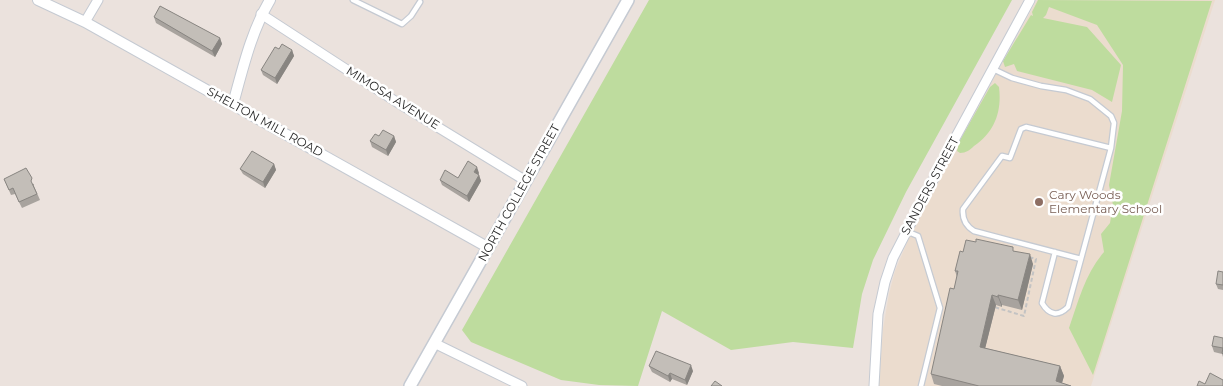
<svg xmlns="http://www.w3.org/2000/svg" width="1223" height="386" viewBox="0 0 1223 386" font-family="Montserrat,sans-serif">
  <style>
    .education { fill: #ebdcce }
    .green { fill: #bedc9e }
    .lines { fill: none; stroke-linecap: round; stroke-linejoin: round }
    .service-casing { stroke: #c5cad2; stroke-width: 7 }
    .minor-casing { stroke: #c5cad2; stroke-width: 11 }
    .tertiary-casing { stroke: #c5cad2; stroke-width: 12 }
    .secondary-casing { stroke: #c5cad2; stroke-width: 14 }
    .path { stroke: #c3c3c3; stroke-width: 2; stroke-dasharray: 4 2.5; stroke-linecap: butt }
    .service { stroke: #fff; stroke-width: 4.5 }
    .minor { stroke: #fff; stroke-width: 9 }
    .tertiary { stroke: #fff; stroke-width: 10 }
    .secondary { stroke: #fff; stroke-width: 11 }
    .wall { fill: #a8a39e }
    .shaded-wall { fill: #888581 }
    .building { fill: #c3beb8; stroke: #888581 }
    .education-dot { fill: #8d6e63; stroke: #fff; stroke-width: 2 }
    .labels { text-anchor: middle; stroke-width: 5; stroke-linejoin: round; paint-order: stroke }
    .street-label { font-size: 12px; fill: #2a2a2a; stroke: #fff }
    .education-label { font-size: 12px; fill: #785e54; stroke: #fff; text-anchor: start }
  </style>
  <rect width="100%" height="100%" fill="#ebe2dd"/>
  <!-- education -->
  <path class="education" d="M1037,0H1215L1091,386H879L883,329L889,294L895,271L909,238L946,165Z"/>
  <!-- green -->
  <path class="green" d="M649,0H1012L906,192L873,260L862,294L853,348L793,342L731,350L662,311L638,386L599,385L561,380L471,342L462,330Z
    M1038,0L1212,1L1093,375L1069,328C1078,302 1086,272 1104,252L1101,234L1110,223L1113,205L1109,185L1122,111L1123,65L1097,25L1049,7L1046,15L1043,18L1087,27L1121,65L1112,102L1092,90L1017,71L1014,64L1005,67L1003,61L1031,15L1033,16L1032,12Z
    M995,83L999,87C1002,111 995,132 974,146C970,150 966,153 960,153L957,151L960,140L990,87Z"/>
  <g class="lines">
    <defs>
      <path id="service" d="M353,0L402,24L411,16L420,2
        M993,69L1012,78L1041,86L1066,90L1090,99L1111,116L1114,123L1111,148L1068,307C1058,317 1049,315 1042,303L1055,252
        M906,231L918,236L940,308L921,386
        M1081,259L974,231C966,226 962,219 963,209L1002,156L1010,158L1021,129L1026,127L1111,148"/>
      <path id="minor" d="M261,14L395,101L526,181
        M85,22L98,0
        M434,343L522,386
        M874,386L878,314L885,282L893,258L946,155L1030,0"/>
      <path id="tertiary" d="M38,0L85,22L489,248
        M233,104C243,68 251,32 270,0"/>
      <path id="secondary" d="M410,386L628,0"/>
    </defs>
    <!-- service casing -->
    <use href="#service" class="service-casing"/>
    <!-- minor casing -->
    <use href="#minor" class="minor-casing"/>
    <!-- tertiary casing -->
    <use href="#tertiary" class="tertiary-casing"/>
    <!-- secondary casing -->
    <use href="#secondary" class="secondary-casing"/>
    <!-- path -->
    <path class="path" d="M973,242L1036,259L1024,316L968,299L956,294L955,290L964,257Z"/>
    <!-- service -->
    <use href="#service" class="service"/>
    <!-- minor -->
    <use href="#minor" class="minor"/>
    <!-- tertiary -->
    <use href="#tertiary" class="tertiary"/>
    <!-- secondary -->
    <use href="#secondary" class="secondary"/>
  </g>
  <!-- wall -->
  <path class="wall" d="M154,17L220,38L222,44L215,57L156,23Z
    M279,49L292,50L294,56L277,84L263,75L261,70Z
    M379,136H394L396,142L388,156L372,147L370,141Z
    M274,164L276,170L265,188L243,174L240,169Z
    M479,173L478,175H479L481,181L469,202L442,185L440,180L458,178Z
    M4,179L34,184V186L40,200L22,208L15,194L11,195Z
    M1015,251L1033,264L1022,310L1002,305V307L996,305L985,348L1060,366L1064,376L1062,383L1071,386H942L934,384L931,374L954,289L957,277L955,271L963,252Z
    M1223,272V290L1218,289L1216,284Z
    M1223,338V357L1222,354L1214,352L1212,346Z
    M649,366L693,371L687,385L672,379L670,382L652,372Z"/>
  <!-- shaded-wall -->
  <path class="shaded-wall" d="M220,38L222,44L215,57L212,51Z
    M292,50L294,56L277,84L275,78Z
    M394,136L396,142L388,156L386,150Z
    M274,164L276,170L265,188L263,182Z
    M477,167L479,173L476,178L474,172Z
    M479,175L481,181L469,202L467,196Z
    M1030,254L1033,264L1022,310L1018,300Z
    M992,295L996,305L983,357L980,347Z
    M998,295L1002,305V307L998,297Z
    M691,365L693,371L687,385L685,380Z
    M1060,366L1064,376L1061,386L1056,381Z
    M670,373L672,379L670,382L668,376Z"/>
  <!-- building -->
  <path class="building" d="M160,6L220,38L212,51L154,17Z
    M282,44L292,50L275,78L261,70L275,47L279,49Z
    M383,130L394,136L386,150L370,141L375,134L379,136Z
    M252,151L274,164L263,182L240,169Z
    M468,161L477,167L474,172L479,175L467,196L440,180L445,170L458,178Z
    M26,168L32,178L31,181L37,194L19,202L13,188L9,190L4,179Z
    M976,239L1013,247V251L1030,254L1018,300L998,295V297L992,295L980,347L1060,366L1056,381L1071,386H979L931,374L950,288L954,289L958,271H955L960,251L963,252L966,240L976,242Z
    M1218,271L1223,272V285L1216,284Z
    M1214,336L1223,338V354L1222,353L1223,348L1212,346Z
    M656,351L691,365L685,380L670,373L668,376L649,366Z
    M1210,373L1223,380V386H1197L1199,381L1205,384Z
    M715,381L722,386H711Z"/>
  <!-- markers -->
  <circle class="education-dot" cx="1039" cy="202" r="5"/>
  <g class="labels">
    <!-- street labels -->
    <g class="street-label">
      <text transform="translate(393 98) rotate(32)" y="4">MIMOSA AVENUE</text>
      <text transform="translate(265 122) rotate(29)" y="4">SHELTON MILL ROAD</text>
      <text transform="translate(930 186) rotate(-62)" y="4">SANDERS STREET</text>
      <text transform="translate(519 193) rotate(-61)" y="4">NORTH COLLEGE STREET</text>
    </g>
    <!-- education labels -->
    <g class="education-label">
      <text x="1049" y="199">Cary Woods<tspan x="1049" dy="14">Elementary School</tspan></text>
    </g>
  </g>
</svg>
